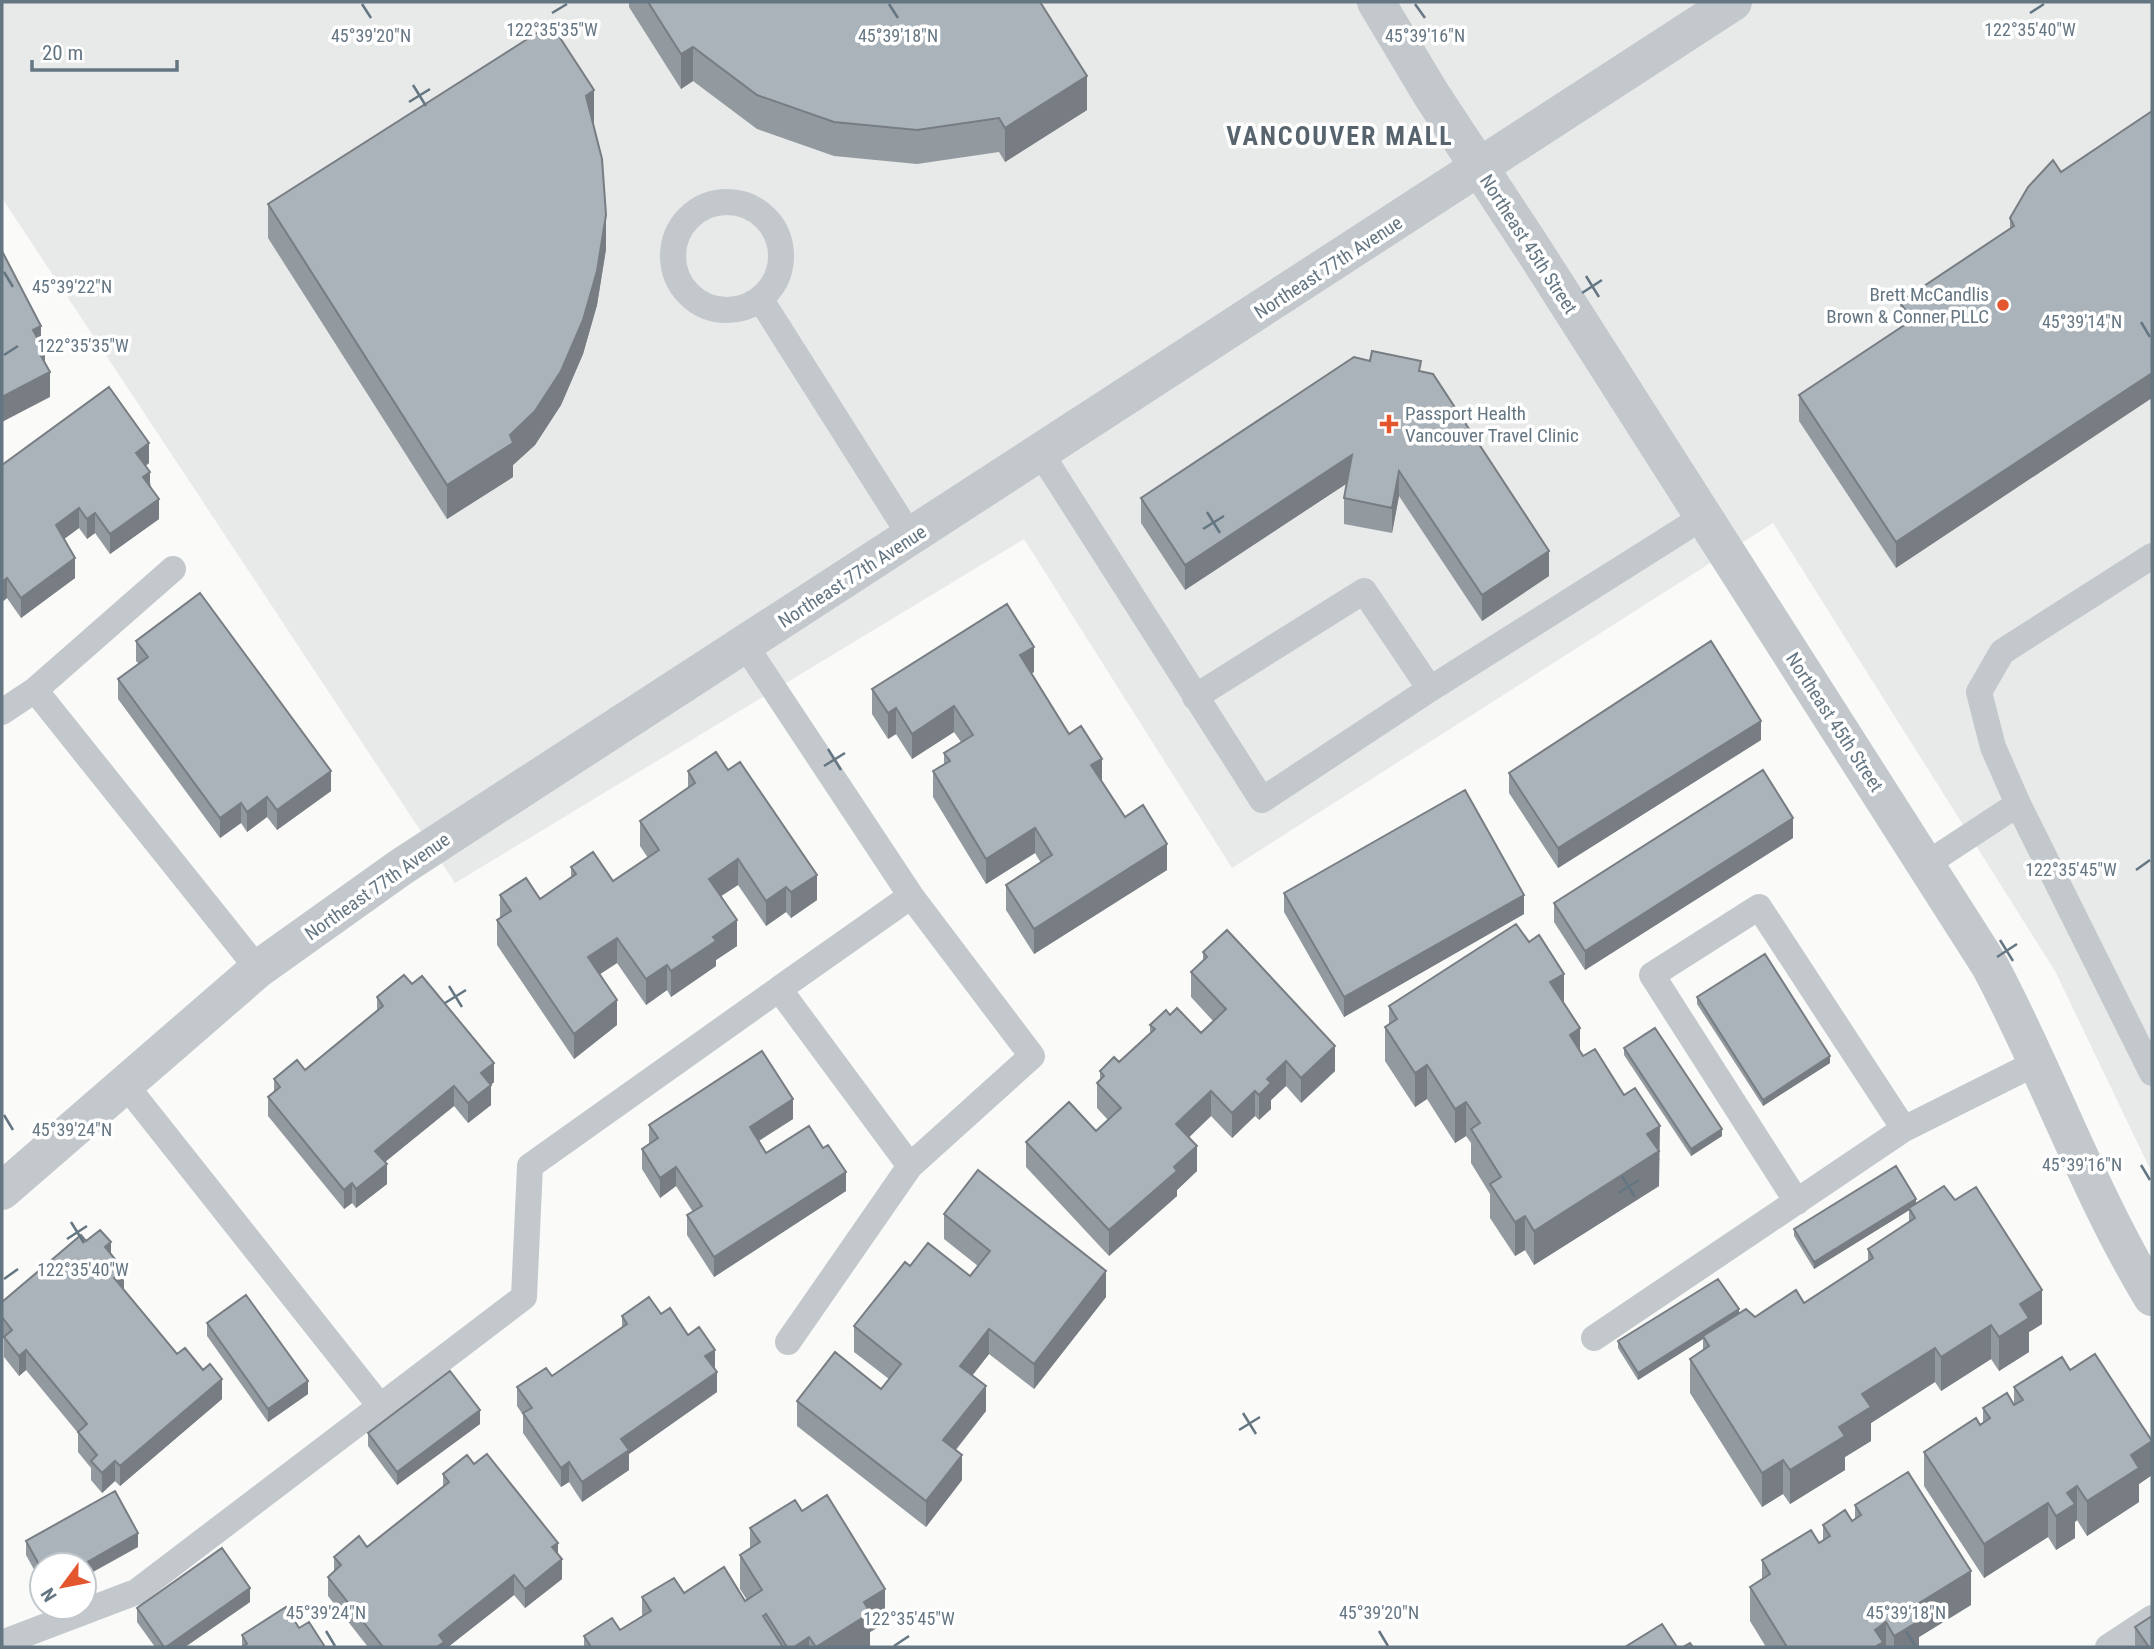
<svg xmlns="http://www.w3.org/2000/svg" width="2154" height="1649" viewBox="0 0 2154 1649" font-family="'Roboto Condensed',sans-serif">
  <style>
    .built { fill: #e8e9e9 }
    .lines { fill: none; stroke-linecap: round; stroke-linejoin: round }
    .service { stroke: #c3c8cc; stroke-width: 26 }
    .tertiary { stroke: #c3c8cc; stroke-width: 38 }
    .wall { fill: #929a9f }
    .shaded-wall { fill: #777d82 }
    .building { fill: #aab3b9; stroke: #777d82; stroke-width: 2 }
    .ticks { fill: none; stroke: #657683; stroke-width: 2.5 }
    .poi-dot { fill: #e4572e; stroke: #fff; stroke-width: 2.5 }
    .labels { text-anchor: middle; stroke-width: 7; stroke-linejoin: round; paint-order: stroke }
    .street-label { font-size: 19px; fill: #657683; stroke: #fff }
    .poi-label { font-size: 19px; fill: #657683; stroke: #fff; text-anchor: end }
    .district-label { font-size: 26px; font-weight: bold; letter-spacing: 2px; fill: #57646e; stroke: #fff }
    .ticks-label { font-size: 18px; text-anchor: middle; fill: #657683; stroke: #fff; stroke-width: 7; stroke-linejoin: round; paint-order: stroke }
  </style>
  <rect width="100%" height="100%" fill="#fafaf8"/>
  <!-- built -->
  <path class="built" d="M2,2H2152V1173L2055,971L1773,523L1232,868L1024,539L455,883L2,198Z"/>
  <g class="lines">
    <!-- service -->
    <path class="service" d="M673 256a54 54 0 1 1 108 0a54 54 0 1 1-108 0Z
      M761,300L911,537
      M1040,452L1262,800L1430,689L1364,591L1195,697
      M745,645L911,896
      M1430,689L1703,517
      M35,690L258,969
      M2,712L35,690L173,569
      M2018,804L2152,1073
      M1925,865L2018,804L1993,747L1979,692L2002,652L2152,556
      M779,989L911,896L1032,1056L910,1166
      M124,1083L380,1406
      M1797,1202L1652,975L1759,907L1904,1129
      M1594,1338L1904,1129L2038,1062
      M2,1643L136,1592L524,1297L530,1166L779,989L910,1166L788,1342
      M2108,1647L2152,1618"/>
    <!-- tertiary -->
    <path class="tertiary" d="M1376,2L1431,94L1533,249L1990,966C2048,1075 2088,1191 2152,1297
      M2,1191L258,969L401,867L1733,2"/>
  </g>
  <!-- wall -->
  <path class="wall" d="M629,2H1040L1087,110L1005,162L999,152L917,164L834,156L757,129L693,81L681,89L629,7Z
    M593,125L606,249L597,305L583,354L561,405L535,445L513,465V477L447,519L268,238V204L594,125Z
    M2028,187L1896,568L1799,421V395L1900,328V302L2010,229V218Z
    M1421,372L1549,576L1482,621L1399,496L1392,533L1344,524V498L1346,484L1185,590L1141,523V498Z
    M149,463L146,466L159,519L110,554L95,533L87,539L79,528L64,539L75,578L21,618L7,598L2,602V465Z
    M136,641L331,791L277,830L267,817L247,832L241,823L220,838L118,699V679L139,664L136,661Z
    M1034,672L1031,673L1069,734L1125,817L1167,870L1034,954L1006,910V885L1041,863L1035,853L986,884L933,797V771L944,765V753L961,742L954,732L912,759L896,734L888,739L872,714V689Z
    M1761,740L1558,868L1509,793V773Z
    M688,771L817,900L791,918L786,912L766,926L738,885L721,896L737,946L716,960V966L671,997L667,990L646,1005L617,963L600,974L617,1025L574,1059L497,945V920L500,918V895L540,899L571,878V867L613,881L648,858L640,846V821L688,788Z
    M1793,838L1585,970L1554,922V903Z
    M1284,893L1524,914L1344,1017L1284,912Z
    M1203,952L1335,1071L1301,1103L1286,1086L1271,1100V1109L1259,1120L1255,1116L1232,1138L1211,1116L1188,1138L1197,1171L1177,1190V1196L1109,1256L1026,1167V1142L1096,1131L1108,1120L1097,1108V1083L1100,1081V1071L1119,1062L1150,1033V1025L1170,1015L1201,1033L1213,1021L1191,997V972L1203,961Z
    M377,997L494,1082L491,1085V1105L468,1123L454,1106L385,1162L387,1184L356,1208L352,1203L344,1209L268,1116V1097L274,1092V1079L305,1070L377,1012Z
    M1697,997L1830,1063L1763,1106L1697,1004Z
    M1564,1003L1580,1051L1660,1160H1659V1186L1534,1265L1525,1250L1515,1256L1490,1218V1194L1471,1163V1143L1466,1136L1455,1143L1427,1099L1415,1107L1385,1061V1027L1389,1024V1006Z
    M1624,1048L1722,1136L1691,1156L1624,1055Z
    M793,1119L759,1141L766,1153L846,1191L714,1277L687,1235V1215L693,1212L676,1186L660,1198L642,1169V1149L649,1144V1125Z
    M1916,1204L2042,1324L2029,1332V1352L1999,1371L1991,1359L1941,1391L1935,1382L1871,1423V1441L1845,1457V1470L1790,1504L1783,1494L1762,1507L1690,1393V1359L1703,1351V1339L1638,1380L1618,1348V1341L1739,1314L1755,1317L1804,1303L1868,1262V1249L1909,1222V1210L1814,1269L1794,1236V1229Z
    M944,1214L1106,1297L1034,1389L989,1354L972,1376L986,1411L956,1450L962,1480L926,1527L797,1426V1401L881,1389L889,1379L854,1352V1326L910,1266L970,1276L978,1266L944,1239Z
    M86,1241L111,1255L123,1290L177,1354L222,1399L120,1486L115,1481L102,1493L91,1480V1468L78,1452V1433L26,1370L19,1376L4,1357V1339L2,1336V1302Z
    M661,1314L688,1335L715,1370L717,1392L629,1454V1470L582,1502L569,1482L561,1487L523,1433V1415L517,1406V1387L552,1376L622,1328V1316Z
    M207,1323L308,1394L268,1422L207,1336Z
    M2070,1370L2152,1475L2139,1484V1502L2087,1536L2077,1520L2075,1522V1538L2056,1550L2048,1537L1984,1578L1924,1486V1452L1983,1423V1408L2014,1405V1387Z
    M480,1424L397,1485L368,1446V1433Z
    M443,1474L558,1553L562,1579L525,1608L514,1595L448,1647H368L328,1596V1577L334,1571V1557L367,1547L443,1487Z
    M1855,1505L1971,1605L1919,1637V1647H1766L1750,1621V1587L1762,1579V1560L1819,1543L1823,1541V1525L1852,1521L1855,1519Z
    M802,1511L885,1623L870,1632V1647H584V1636L620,1630L642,1616V1597L684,1593L745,1601L747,1600L740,1589V1555L750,1548V1528Z
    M26,1541L138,1547L42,1565V1584L26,1555Z
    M250,1602L185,1647H155L137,1622V1608Z
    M2135,1627L2152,1647H2135Z
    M299,1628L242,1647V1635Z"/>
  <!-- shaded-wall -->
  <path class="shaded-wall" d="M693,47V81L681,89V54Z
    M1087,76V110L1005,162V128Z
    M594,90V125L586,130V96Z
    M606,215V249L597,305L583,354L561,405L535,445L513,465V477L447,519V485L510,435Z
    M41,326V351L33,330Z
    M45,352V374L50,372V397L2,422V397L40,354Z
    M2152,373V398L1896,568V542Z
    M149,443V463L136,472V453Z
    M1352,455V480L1185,590V565Z
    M1399,471V496L1392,533V508Z
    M150,472V492L143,477Z
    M159,499V519L110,554V534Z
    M79,508V528L56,545V525Z
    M95,513V533L87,539V519Z
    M1549,551V576L1482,621V595Z
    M75,558V578L21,618V598Z
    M7,578V598L2,602V582Z
    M1034,647V672L1020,681V655Z
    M954,706V732L912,759V734Z
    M896,708V734L888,739V713Z
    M1761,721V740L1558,868V848Z
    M1102,759V784L1091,765Z
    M331,771V791L277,830V810Z
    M267,797V817L247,832V812Z
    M241,803V823L220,838V818Z
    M1793,818V838L1585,970V951Z
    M1035,828V853L986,884V859Z
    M1167,844V870L1034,954V929Z
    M738,859V885L709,904V879Z
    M817,875V900L791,918V892Z
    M786,887V912L766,926V901Z
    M1524,895V914L1344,1017V997Z
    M737,920V946L716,960V966L671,997V971L713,937Z
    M617,938V963L588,982V957Z
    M667,965V990L646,1005V979Z
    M1564,974V1008L1550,982Z
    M617,1000V1025L574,1059V1034Z
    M1580,1028V1063L1570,1035Z
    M1335,1046V1071L1301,1103V1078Z
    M1830,1056V1063L1763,1106V1100Z
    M1286,1061V1086L1271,1100V1109L1259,1120V1095L1267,1079Z
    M494,1063V1082L485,1090L491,1085V1105L468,1123V1103L481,1073Z
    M1427,1065V1099L1415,1107V1073Z
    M454,1086V1106L375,1170V1151Z
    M1211,1091V1116L1176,1150V1124Z
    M1255,1091V1116L1232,1138V1113Z
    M793,1099V1119L750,1146V1127Z
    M1466,1102V1136L1455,1143V1109Z
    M1660,1126L1659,1186L1534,1265V1231L1647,1134Z
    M1722,1129V1136L1691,1156V1149Z
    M1197,1146V1171L1177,1190V1196L1109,1256V1230Z
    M387,1164V1184L356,1208V1189Z
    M676,1167V1186L660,1198V1178Z
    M846,1172V1191L714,1277V1257Z
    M352,1183V1203L344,1209V1190Z
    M1916,1199V1206L1814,1269V1262Z
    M1525,1216V1250L1515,1256V1222Z
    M111,1242V1262L105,1247Z
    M124,1270V1290L114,1278Z
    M1106,1271V1297L1034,1389V1364Z
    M2042,1290V1324L2029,1332V1352L1999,1371V1337L2020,1304Z
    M1739,1309V1316L1703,1336V1339L1638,1380V1373Z
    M1991,1325V1359L1941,1391V1357Z
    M989,1329V1354L960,1391V1366Z
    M1935,1348V1382L1871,1423V1441L1845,1457V1470L1790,1504V1470L1839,1427L1862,1394Z
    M26,1350V1370L19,1376V1356Z
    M715,1350V1370L705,1356Z
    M717,1372V1392L629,1454V1470L582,1502V1482L621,1439Z
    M222,1379V1399L120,1486V1466Z
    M308,1381V1394L268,1422V1409Z
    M986,1386V1411L943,1465V1440Z
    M480,1410V1424L397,1485V1472Z
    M2152,1441V1475L2139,1484V1502L2087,1536V1501L2131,1455Z
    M962,1455V1480L926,1527V1501Z
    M1783,1460V1494L1762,1507V1473Z
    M115,1461V1481L102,1493V1473Z
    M569,1462V1482L561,1487V1468Z
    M2077,1486V1520L2075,1522V1538L2056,1550V1516L2067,1493Z
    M2048,1503V1537L1984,1578V1544Z
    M138,1533V1547L84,1577V1565H82Z
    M558,1543V1562L552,1547Z
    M562,1559V1579L525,1608V1589Z
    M1971,1571V1605L1919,1637V1647H1894V1636L1911,1608Z
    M514,1575V1595L448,1647H437L439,1635Z
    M250,1588V1602L185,1647H166Z
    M885,1589V1623L870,1632V1647H816L864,1602Z
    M1886,1622V1647H1875V1630Z
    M809,1637V1647H794Z"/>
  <!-- building -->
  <path class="building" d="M648,2H1040L1087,76L1005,128L999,118L917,130L834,122L757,95L693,47L681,54Z
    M551,24L594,90L586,96L602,159L606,215L597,271L583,320L561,371L535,411L510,435L513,443L447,485L268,204Z
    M2152,111V373L1896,542L1799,395L1912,320L1900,302L2014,226L2010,218L2028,187L2053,160L2061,172Z
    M2,251L41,326L33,330L45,352L40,354L50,372L2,397Z
    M1372,351L1421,361L1419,371L1433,374L1549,551L1482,595L1399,471L1392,508L1344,498L1352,455L1185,565L1141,498L1354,357L1370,361Z
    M109,387L149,443L136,453L150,472L143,477L159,499L110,534L95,513L87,519L79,508L56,525L75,558L21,598L7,578L2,582V465Z
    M200,593L331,771L277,810L267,797L247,812L241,803L220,818L118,679L148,657L136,641Z
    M1007,604L1034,647L1020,655L1069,734L1081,726L1102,759L1091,765L1125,817L1143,805L1167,844L1034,929L1006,885L1052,855L1035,828L986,859L933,771L950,761L944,753L973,735L954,706L912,734L896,708L888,713L872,689Z
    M1711,641L1761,721L1558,848L1509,773Z
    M716,752L728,770L740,762L817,875L791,892L786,887L766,901L738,859L709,879L737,920L713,937L716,941L671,971L667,965L646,979L617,938L588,957L617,1000L574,1034L497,920L511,911L500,895L526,878L540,899L576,874L571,867L593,852L613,881L659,850L640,821L695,783L688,771Z
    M1763,770L1793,818L1585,951L1554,903Z
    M1465,790L1524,895L1344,997L1284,893Z
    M1516,924L1529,942L1539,935L1564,974L1550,982L1580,1028L1570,1035L1583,1056L1595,1049L1624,1095L1635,1088L1660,1126L1647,1134L1659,1151L1534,1231L1525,1216L1515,1222L1490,1184L1501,1177L1471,1129L1480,1123L1466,1102L1455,1109L1427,1065L1415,1073L1385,1027L1397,1019L1389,1006Z
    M1227,930L1335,1046L1301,1078L1286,1061L1267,1079L1271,1083L1259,1095L1255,1091L1232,1113L1211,1091L1176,1124L1197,1146L1174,1167L1177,1171L1109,1230L1026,1142L1069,1102L1096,1131L1121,1108L1097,1083L1104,1076L1100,1071L1114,1057L1119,1062L1155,1029L1150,1025L1166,1010L1170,1015L1177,1008L1201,1033L1226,1009L1191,972L1207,957L1203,952Z
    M1765,954L1830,1056L1763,1100L1697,997Z
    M404,975L412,984L422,976L494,1063L481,1073L491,1085L468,1103L454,1086L375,1151L387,1164L356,1189L352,1183L344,1190L268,1097L280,1087L274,1079L297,1060L305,1070L383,1006L377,997Z
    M1655,1028L1722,1129L1691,1149L1624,1048Z
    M762,1051L793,1099L750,1127L766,1153L809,1126L823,1148L828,1145L846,1172L714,1257L687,1215L702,1206L676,1167L660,1178L642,1149L658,1138L649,1125Z
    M1896,1166L1916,1199L1814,1262L1794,1229Z
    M978,1170L1106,1271L1034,1364L989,1329L960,1366L986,1386L943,1440L962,1455L926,1501L797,1401L835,1352L881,1389L901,1364L854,1326L905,1262L910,1266L928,1243L970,1276L990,1251L944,1214Z
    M1944,1186L1955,1200L1976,1187L2042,1290L2020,1304L2029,1318L1999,1337L1991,1325L1941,1357L1935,1348L1862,1394L1871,1407L1839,1427L1845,1436L1790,1470L1783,1460L1762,1473L1690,1359L1709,1346L1703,1336L1746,1309L1755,1317L1796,1290L1804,1303L1873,1258L1868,1249L1915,1218L1909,1208Z
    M100,1230L111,1242L105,1247L124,1270L114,1278L177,1354L185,1348L203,1370L210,1364L222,1379L120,1466L115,1461L102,1473L91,1461L97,1455L78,1432L87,1424L26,1350L19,1356L4,1337L12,1330L2,1317V1302L81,1235L86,1241Z
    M1718,1279L1739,1309L1638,1373L1618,1341Z
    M246,1295L308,1381L268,1409L207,1323Z
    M649,1297L661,1314L670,1308L688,1335L699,1327L715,1350L705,1356L717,1372L621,1439L629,1450L582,1482L569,1462L561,1468L523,1413L532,1408L517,1387L546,1368L552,1376L627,1324L622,1316Z
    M2095,1354L2152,1441L2131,1455L2139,1468L2087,1501L2077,1486L2067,1493L2075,1504L2056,1516L2048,1503L1984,1544L1924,1452L1976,1418L1980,1425L1990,1418L1983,1408L2007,1393L2014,1405L2023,1400L2014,1387L2062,1357L2070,1370Z
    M450,1371L480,1410L397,1472L368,1433Z
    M487,1454L558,1543L552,1547L562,1559L525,1589L514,1575L439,1635L444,1642L437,1647H383L328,1577L341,1565L334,1557L359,1536L367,1547L449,1482L443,1474L467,1455L474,1464Z
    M1908,1472L1971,1571L1911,1608L1919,1621L1894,1636L1886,1622L1875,1630L1883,1642L1875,1647H1787L1750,1587L1770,1574L1762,1560L1811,1530L1819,1543L1830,1536L1823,1525L1845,1510L1852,1521L1861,1515L1855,1505Z
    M115,1491L138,1533L82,1565H42V1570L26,1541Z
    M827,1495L885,1589L864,1602L870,1613L816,1647L809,1637L794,1647H787L766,1614L763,1616L783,1647H590H591L584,1636L612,1618L620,1630L651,1611L642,1597L674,1578L684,1593L724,1567L745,1601L762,1590L740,1555L760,1542L750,1528L795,1500L802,1511Z
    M222,1548L250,1588L166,1647H164L137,1608Z
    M286,1607L299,1628L309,1622L325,1647H242L247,1644L242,1635Z
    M2152,1616V1647H2149L2135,1627Z
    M1662,1624L1677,1647H1625Z
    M1690,1643L1693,1647H1683Z"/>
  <!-- ticks -->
  <path class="ticks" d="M362,4L371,18M889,4L898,18M1415,4L1425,18M552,13L567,4M2030,13L2044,4M413,85L426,106M409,102L430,89M4,272L13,287M1586,276L1599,297M1582,293L1602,280M2141,322L2150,337M4,355L18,346M1207,512L1220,533M1203,529L1224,516M828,749L841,770M824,766L845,753M2136,870L2150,860M2000,940L2013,961M1997,957L2017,944M449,986L462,1007M445,1003L466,990M4,1115L13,1130M2141,1165L2150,1180M1622,1176L1635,1197M1618,1193L1639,1180M71,1222L84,1243M67,1239L87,1226M4,1279L18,1269M1243,1413L1256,1434M1239,1430L1260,1417M326,1631L335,1646M1379,1631L1388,1646M1906,1631L1915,1646M894,1646L909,1636"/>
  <!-- markers -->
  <g class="poi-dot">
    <circle cx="2003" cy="305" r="7"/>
    <path d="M1385.5 413.5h7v7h7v7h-7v7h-7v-7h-7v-7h7z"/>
  </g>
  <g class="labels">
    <!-- street labels -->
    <g class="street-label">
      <text transform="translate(1529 244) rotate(57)" y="7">Northeast 45th Street</text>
      <text transform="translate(1328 267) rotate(-33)" y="7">Northeast 77th Avenue</text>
      <text transform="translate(852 576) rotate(-33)" y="7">Northeast 77th Avenue</text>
      <text transform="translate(1835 722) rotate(57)" y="7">Northeast 45th Street</text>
      <text transform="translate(377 886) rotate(-35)" y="7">Northeast 77th Avenue</text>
    </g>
    <!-- poi labels -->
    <g class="poi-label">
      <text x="1989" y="301">Brett McCandlis<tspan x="1989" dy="22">Brown &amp; Conner PLLC</tspan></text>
      <text x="1405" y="420" text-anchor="start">Passport Health<tspan x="1405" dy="22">Vancouver Travel Clinic</tspan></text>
    </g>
    <!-- district labels -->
    <g class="district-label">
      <text x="1340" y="145">VANCOUVER MALL</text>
    </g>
  </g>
  <g class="ticks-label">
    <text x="552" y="36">122°35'35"W</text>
    <text x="2030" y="36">122°35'40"W</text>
    <text x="371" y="42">45°39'20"N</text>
    <text x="898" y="42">45°39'18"N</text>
    <text x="1425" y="42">45°39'16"N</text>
    <text x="72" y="293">45°39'22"N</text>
    <text x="2082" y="328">45°39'14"N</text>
    <text x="83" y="352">122°35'35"W</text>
    <text x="2071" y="876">122°35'45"W</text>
    <text x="72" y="1136">45°39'24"N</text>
    <text x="2082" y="1171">45°39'16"N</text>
    <text x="83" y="1276">122°35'40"W</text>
    <text x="326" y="1619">45°39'24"N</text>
    <text x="1379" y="1619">45°39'20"N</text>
    <text x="1906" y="1619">45°39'18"N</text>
    <text x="909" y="1625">122°35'45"W</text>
  </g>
  <!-- border -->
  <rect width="2154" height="1649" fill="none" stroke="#657683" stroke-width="7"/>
  <!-- north arrow -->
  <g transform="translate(63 1586) rotate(238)"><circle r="33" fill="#ffffff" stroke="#c1c8cd" stroke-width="2"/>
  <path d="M0-5L12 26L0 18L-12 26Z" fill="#e4572e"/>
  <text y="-10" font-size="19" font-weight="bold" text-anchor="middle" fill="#657683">N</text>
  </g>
  <!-- scale -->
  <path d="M32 60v10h145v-10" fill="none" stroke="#657683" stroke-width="3.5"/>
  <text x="42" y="60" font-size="21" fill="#657683" stroke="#ffffff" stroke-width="5" paint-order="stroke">20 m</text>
</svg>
